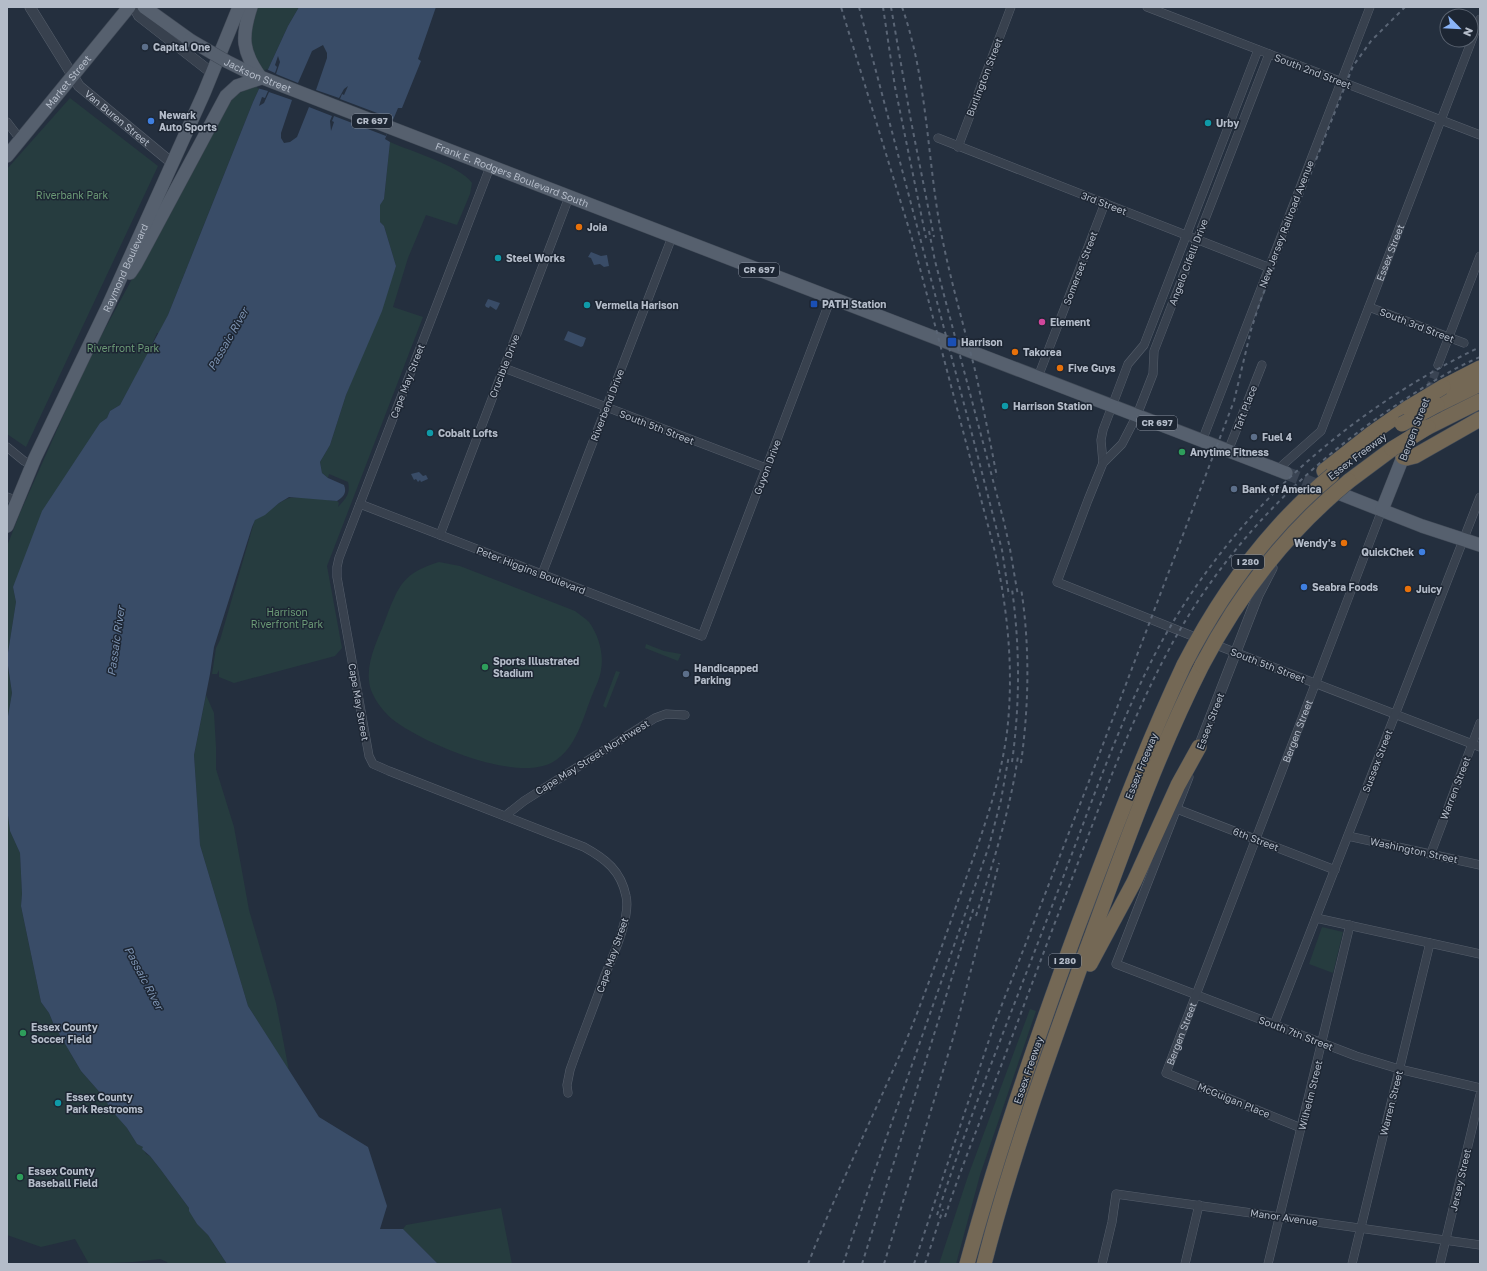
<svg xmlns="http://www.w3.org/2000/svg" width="1487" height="1271" viewBox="0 0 1487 1271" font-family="'Golos Text',sans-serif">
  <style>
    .green { fill: #263c3f }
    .water { fill: #394c67 }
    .pier { fill: #242f3e }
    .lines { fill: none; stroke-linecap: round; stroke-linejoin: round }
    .minor-tunnel { stroke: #3a4453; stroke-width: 8; stroke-dasharray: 8 4; stroke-linecap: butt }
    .primary-tunnel { stroke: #3a4453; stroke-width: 13; stroke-dasharray: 13 6; stroke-linecap: butt }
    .minor-casing { stroke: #565f6c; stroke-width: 9 }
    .tertiary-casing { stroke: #565f6c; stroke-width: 11 }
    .primary-casing { stroke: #414a57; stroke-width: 14 }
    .motorway-casing { stroke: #434c59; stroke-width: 16 }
    .minor { stroke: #38414e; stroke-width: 8 }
    .tertiary { stroke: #38414e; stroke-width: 10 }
    .primary { stroke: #56606e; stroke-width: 13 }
    .motorway { stroke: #746855; stroke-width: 15 }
    .rail { stroke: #5a6575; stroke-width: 2; stroke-dasharray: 4 4; stroke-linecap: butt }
    .primary-bridge-casing { stroke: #414a57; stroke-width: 14; stroke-linecap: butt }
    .motorway-bridge-casing { stroke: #434c59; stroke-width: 16; stroke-linecap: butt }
    .primary-bridge { stroke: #56606e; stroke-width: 13 }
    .motorway-bridge { stroke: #746855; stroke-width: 15 }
    .service-dot { fill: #5c6f8a; stroke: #1d2633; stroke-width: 1.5 }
    .shop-dot { fill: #3f7fe0; stroke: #1d2633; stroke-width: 1.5 }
    .culture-dot { fill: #0f9aa8; stroke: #1d2633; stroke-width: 1.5 }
    .food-dot { fill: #e8710a; stroke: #1d2633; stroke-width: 1.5 }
    .transit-dot { fill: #1a4fb4; stroke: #1d2633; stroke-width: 1.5 }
    .hotel-dot { fill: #d1479c; stroke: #1d2633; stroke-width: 1.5 }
    .leisure-dot { fill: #2e9e5b; stroke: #1d2633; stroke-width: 1.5 }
    .labels { text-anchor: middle; stroke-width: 3; stroke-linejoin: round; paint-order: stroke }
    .shield { fill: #1d2633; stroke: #878f9c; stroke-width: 1 }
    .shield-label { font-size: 9px; font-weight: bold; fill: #b4bcc9 }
    .poi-label { font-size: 10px; font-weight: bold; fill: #b4bcc9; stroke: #1d2633; text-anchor: start }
    .street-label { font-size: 10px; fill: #b4bcc9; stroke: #1d2633 }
    .park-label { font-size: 10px; fill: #6b9a76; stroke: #1d2633 }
    .water-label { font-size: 11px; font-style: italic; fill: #7c92b1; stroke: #1d2633 }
  </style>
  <rect width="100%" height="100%" fill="#242f3e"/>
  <!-- green -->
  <path class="green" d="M257,7H299L288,26L253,102L168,315L159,333H157L146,358L120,405L110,411L107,418L100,423L13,587L16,602L7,659V546L20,513L88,360L182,187L228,105L234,97L244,90L251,49L250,36Z
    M70,98L158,166L26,447L7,434V169Z
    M390,142C410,151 461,166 472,183L470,194L457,225L426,215L408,258L393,307L423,317L327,566L342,648L335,656L234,683L219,677V670L217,674H212L216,648L220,640L255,519C267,514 275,504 287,499C293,495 327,500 337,501L339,503L338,507C345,499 351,494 348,482L329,474L328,478L322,473L320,462L330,445L346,395L396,266L384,226L380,222V204L384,199Z
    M439,562L460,566L575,611C579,614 585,618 589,622C599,636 604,654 601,670C600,678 596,686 593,693C583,717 577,748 553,762C516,783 424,744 392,719C384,712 375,701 371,690C363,666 378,640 386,618C399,585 403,573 439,562Z
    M646,644L664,651L681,654L678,661L645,648Z
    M7,662L12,693L7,722Z
    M616,671L620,672L606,708L603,706Z
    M206,695L214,713L216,747V769L234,827L249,910L276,1003L289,1071L248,1006L200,845L194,755Z
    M7,808L10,831L20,853L22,894L21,906L41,1002L49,1013L54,1025L81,1071L103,1096L113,1111L127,1128L137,1144L143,1147L146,1154L150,1156L161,1170L189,1208L197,1224L208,1235L227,1264H168L167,1262L160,1259L133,1262L89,1264L75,1239L41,1247L7,1235Z
    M1322,927L1343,932L1333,973L1309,964Z
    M1030,1009L1036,1011L980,1175L956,1264H939L968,1176Z
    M501,1208L512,1264H438L403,1229L406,1225Z"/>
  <!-- water -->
  <path class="water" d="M299,7H436L418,59L421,61L402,108H398L385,139L390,142L384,199L380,205V222L384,226L396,266L382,311L346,395L330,445L320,462L322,473L328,478L344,485C347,492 344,497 337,501L289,497L279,503L265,515L255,520L252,527L214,647L210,674L194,755L200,845L248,1006L319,1117L368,1147L387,1206L380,1229H403L438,1264H227L208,1235L197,1224L189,1211V1208L161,1170L150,1156L142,1149L143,1147L137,1144L127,1128L112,1111L103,1096L81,1071L54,1025L49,1013L41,1002L21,906L22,894L20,853L10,831L7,808V722L12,693L7,659L16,602L13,587L42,511L100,423L107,418L110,411L120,405L168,315L253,102L288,26Z
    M591,252L601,256L607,255L609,266L604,267L600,264L594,265L591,258L588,257Z
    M488,299L500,303L497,309L496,310L490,306L489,308L486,307L485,305Z
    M568,331L586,338L583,346L581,347L564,340Z
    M419,472L423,476L426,475L428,479L421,482L420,480L418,482L416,479L414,480L411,474Z"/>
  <!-- pier -->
  <path class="pier" d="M323,45L327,53V58L316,90L339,98L344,89L348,86L344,95L342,94L340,99L393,119L386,136L334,116L332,121L334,122L331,131L330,121L332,116L309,107L297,137L290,142L284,143L281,138V133L292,100L269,92L264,103L259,106L262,97L265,98L268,91L257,88L266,69L275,73L277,67L275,65L278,56L280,62L276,74L298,83L312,51Z"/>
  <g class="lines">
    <!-- minor-tunnel -->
    <path class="minor-tunnel" d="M1429,390L1438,365"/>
    <!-- primary-tunnel -->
    <path class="primary-tunnel" d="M1286,473L1326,489"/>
    <defs>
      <g id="minor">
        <path d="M1147,7L1480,135"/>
        <path d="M7,122L20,139"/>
        <path d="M938,138L1270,268"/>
        <path d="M958,147L1011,7"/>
        <path d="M490,167L339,558L337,567V577L369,756L373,764L389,771L584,847C606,859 621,871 626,896C631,917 613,956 605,975C594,1007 581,1038 570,1070L567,1085L568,1093"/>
        <path d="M1369,307L1464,343"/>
        <path d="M1438,365L1480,256"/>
        <path d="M504,368L766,468"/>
        <path d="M1038,377L1105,203"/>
        <path d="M1202,441L1370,7"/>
        <path d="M7,447L24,461L32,465"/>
        <path d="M1228,451L1262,365"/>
        <path d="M1103,463L1101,440L1103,430L1128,364L1144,345L1258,50"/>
        <path id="s1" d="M1277,470L1321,431L1480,19"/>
        <path d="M7,497L18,501"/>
        <path d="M360,504L702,636L831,298"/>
        <path d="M440,535L569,197"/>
        <path d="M542,574L672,237"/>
        <path d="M1200,639L1057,582L1088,500L1103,463L1122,444L1137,415L1153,374L1154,351L1269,54"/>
        <path d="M1211,643L1480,747"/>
        <path d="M1189,777L1116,964L1356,1056L1399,1069L1480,1088"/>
        <path d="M1177,809L1335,870"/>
        <path d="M505,816L524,801L655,718L666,714L685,715"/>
        <path d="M1348,836L1480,865"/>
        <path d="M1431,853L1480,723"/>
        <path d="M1316,918L1480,954"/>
        <path d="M1274,1025L1480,497"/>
        <path id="s2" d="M1301,1128L1166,1073L1382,510"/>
        <path d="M1102,1264L1112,1222L1116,1194L1480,1245"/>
        <path d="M1185,1264L1199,1205"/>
        <path d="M1268,1264L1350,925"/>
        <path d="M1352,1264L1430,943"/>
        <path d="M1440,1264L1480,1095"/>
      </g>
      <g id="tertiary">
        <path id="s3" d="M30,7L79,86L172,163"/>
        <path d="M134,7L139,16L212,73"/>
        <path d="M1199,747L1258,595L1272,568"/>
      </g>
      <g id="primary">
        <path d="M144,7L190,40"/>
        <path d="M251,7C241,37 242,52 261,78"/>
        <path id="s4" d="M226,61L250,73L337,107L1286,473"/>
        <path id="s5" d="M7,156L129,7"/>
        <path d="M130,273L136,264L226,96L237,86L261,78"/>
        <path d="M1328,489L1422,526L1480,545"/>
        <path d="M1382,510L1403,457"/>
        <path id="s6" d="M7,526L35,458L108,306L204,93L239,7"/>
      </g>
      <path id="motorway" d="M1443,387L1480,368
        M1437,405L1480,384
        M1428,427L1480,401
        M1403,457L1407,458L1415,456L1480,419
        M1324,471L1371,434L1408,408
        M1349,481L1392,449
        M1090,964L1134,882L1178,785L1199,747
        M967,1264C998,1150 1037,1037 1078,926C1111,839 1144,750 1184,665
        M984,1264C1011,1159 1048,1056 1085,954C1121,857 1155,758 1202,665"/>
    </defs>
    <!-- minor casing -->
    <use href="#minor" class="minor-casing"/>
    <!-- tertiary casing -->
    <use href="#tertiary" class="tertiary-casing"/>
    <!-- primary casing -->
    <use href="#primary" class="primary-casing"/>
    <!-- motorway casing -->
    <use href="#motorway" class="motorway-casing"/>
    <!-- minor -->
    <use href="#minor" class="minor"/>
    <!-- tertiary -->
    <use href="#tertiary" class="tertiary"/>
    <!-- primary -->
    <use href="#primary" class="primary"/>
    <!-- motorway -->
    <use href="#motorway" class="motorway"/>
    <!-- rail -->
    <path class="rail" d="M859,7L973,438L1002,550L1009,596
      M883,7L895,87L926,238
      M891,7L911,121L934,237
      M902,7C927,78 927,154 940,227C949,275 963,323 975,370C983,406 990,441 997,477
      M929,231L935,261L1004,522L1010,549L1018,596
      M1012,762C1020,704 1020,647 1012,589
      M1021,763C1029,705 1030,646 1021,588
      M976,916C993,863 1010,811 1018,756
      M937,1215C972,1109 1014,1006 1054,901C1086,819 1114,734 1154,656C1225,520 1343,413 1480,347
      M945,1217C960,1170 979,1125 996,1079C1018,1022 1039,964 1061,907C1094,823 1123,736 1166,655C1221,550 1307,462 1407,398C1430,383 1454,368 1480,357
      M808,1264C838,1187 875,1113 908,1036C928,987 945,937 963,887C981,836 1000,786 1007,732C1014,672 1008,611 995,552L913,242L841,7
      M843,1264L875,1170L989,846L1001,800L1009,755
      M862,1264L974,907
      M884,1264L954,1035L999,863
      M914,1264L994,1025L1086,789L1234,401L1251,330L1260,302L1353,66L1371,41L1405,7
      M925,1264L943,1209"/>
    <defs>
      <path id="primary-bridge" d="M190,40L226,61"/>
      <path id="motorway-bridge" d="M1408,408L1443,387
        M1402,424L1437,405
        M1392,449L1428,427
        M1184,665C1221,593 1269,527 1332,475
        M1202,665C1240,593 1286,533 1349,481"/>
    </defs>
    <!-- primary-bridge casing -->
    <use href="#primary-bridge" class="primary-bridge-casing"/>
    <!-- motorway-bridge casing -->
    <use href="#motorway-bridge" class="motorway-bridge-casing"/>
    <!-- primary-bridge -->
    <use href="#primary-bridge" class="primary-bridge"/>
    <!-- motorway-bridge -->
    <use href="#motorway-bridge" class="motorway-bridge"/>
  </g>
  <!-- markers -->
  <g class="service-dot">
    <circle cx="145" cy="47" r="4"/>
    <circle cx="1254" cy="437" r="4"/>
    <circle cx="1234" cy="489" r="4"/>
    <circle cx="686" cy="674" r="4"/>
  </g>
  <g class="shop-dot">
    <circle cx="151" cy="121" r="4"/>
    <circle cx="1422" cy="552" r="4"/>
    <circle cx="1304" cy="587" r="4"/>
  </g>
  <g class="culture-dot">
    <circle cx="1208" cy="123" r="4"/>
    <circle cx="498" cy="258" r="4"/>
    <circle cx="587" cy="305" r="4"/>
    <circle cx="1005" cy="406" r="4"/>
    <circle cx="430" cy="433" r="4"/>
    <circle cx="58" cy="1103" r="4"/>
  </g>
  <g class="food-dot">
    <circle cx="579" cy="227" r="4"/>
    <circle cx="1015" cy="352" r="4"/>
    <circle cx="1060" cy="368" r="4"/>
    <circle cx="1344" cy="543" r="4"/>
    <circle cx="1408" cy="589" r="4"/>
  </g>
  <g class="transit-dot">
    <rect x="810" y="300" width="8" height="8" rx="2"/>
    <rect x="947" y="337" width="10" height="10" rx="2"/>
  </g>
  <circle class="hotel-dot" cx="1042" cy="322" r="4"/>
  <g class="leisure-dot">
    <circle cx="1182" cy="452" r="4"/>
    <circle cx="485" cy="667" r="4"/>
    <circle cx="23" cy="1033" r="4"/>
    <circle cx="20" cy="1177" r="4"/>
  </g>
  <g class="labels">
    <!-- shield labels -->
    <g class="shield">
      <rect x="352" y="114" width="40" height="14" rx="3"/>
      <rect x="739" y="263" width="40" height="14" rx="3"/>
      <rect x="1137" y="416" width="40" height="14" rx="3"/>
      <rect x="1232" y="555" width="32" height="14" rx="3"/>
      <rect x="1049" y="954" width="32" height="14" rx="3"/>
    </g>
    <g class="shield-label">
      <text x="372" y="124">CR 697</text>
      <text x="759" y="273">CR 697</text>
      <text x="1157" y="426">CR 697</text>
      <text x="1248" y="565">I 280</text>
      <text x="1065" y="964">I 280</text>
    </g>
    <!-- poi labels -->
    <g class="poi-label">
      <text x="153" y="51">Capital One</text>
      <text x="159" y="119">Newark<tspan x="159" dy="12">Auto Sports</tspan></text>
      <text x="1216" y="127">Urby</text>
      <text x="587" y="231">Joia</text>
      <text x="506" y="262">Steel Works</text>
      <text x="822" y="308">PATH Station</text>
      <text x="595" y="309">Vermella Harison</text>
      <text x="1050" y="326">Element</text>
      <text x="961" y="346">Harrison</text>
      <text x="1023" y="356">Takorea</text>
      <text x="1068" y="372">Five Guys</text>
      <text x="1013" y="410">Harrison Station</text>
      <text x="438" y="437">Cobalt Lofts</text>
      <text x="1262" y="441">Fuel 4</text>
      <text x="1190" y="456">Anytime Fitness</text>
      <text x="1242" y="493">Bank of America</text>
      <text x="1336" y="547" text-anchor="end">Wendy's</text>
      <text x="1414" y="556" text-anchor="end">QuickChek</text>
      <text x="1312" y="591">Seabra Foods</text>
      <text x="1416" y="593">Juicy</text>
      <text x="493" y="665">Sports Illustrated<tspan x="493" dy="12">Stadium</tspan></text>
      <text x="694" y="672">Handicapped<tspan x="694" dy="12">Parking</tspan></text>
      <text x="31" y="1031">Essex County<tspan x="31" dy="12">Soccer Field</tspan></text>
      <text x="66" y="1101">Essex County<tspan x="66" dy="12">Park Restrooms</tspan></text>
      <text x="28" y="1175">Essex County<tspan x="28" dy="12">Baseball Field</tspan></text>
    </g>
    <!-- street labels -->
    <g class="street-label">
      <text transform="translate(1313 71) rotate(21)" y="4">South 2nd Street</text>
      <text dy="4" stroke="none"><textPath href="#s4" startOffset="35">Jackson Street</textPath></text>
      <text transform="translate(984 77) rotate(-69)" y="4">Burlington Street</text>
      <text dy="4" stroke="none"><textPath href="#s5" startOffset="96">Market Street</textPath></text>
      <text dy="4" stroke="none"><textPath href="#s3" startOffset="143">Van Buren Street</textPath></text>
      <text dy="4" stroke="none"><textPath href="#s4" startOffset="308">Frank E. Rodgers Boulevard South</textPath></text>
      <text transform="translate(1104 203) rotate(21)" y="4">3rd Street</text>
      <text transform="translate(1286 224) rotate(-69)" y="4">New Jersey Railroad Avenue</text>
      <text dy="4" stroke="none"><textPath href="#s1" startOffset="250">Essex Street</textPath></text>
      <text transform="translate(1188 262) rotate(-69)" y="4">Angelo Cifelli Drive</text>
      <text dy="4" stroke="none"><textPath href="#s6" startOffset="284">Raymond Boulevard</textPath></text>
      <text transform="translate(1080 268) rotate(-69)" y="4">Somerset Street</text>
      <text transform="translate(1417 325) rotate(21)" y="4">South 3rd Street</text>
      <text transform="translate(504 366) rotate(-69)" y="4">Crucible Drive</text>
      <text transform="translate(407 381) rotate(-69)" y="4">Cape May Street</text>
      <text transform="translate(607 405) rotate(-69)" y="4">Riverbend Drive</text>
      <text transform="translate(1245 408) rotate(-69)" y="4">Taft Place</text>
      <text transform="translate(657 427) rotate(21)" y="4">South 5th Street</text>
      <text transform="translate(1414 429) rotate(-69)" y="4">Bergen Street</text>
      <text transform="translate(1357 456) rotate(-37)" y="4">Essex Freeway</text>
      <text transform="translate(767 467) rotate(-69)" y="4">Guyon Drive</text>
      <text transform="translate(531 570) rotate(21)" y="4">Peter Higgins Boulevard</text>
      <text transform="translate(1268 665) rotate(21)" y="4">South 5th Street</text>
      <text transform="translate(359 702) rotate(80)" y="4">Cape May Street</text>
      <text transform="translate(1210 721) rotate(-69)" y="4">Essex Street</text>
      <text dy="4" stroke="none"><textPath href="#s2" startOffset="512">Bergen Street</textPath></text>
      <text transform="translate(592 757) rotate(-32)" y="4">Cape May Street Northwest</text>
      <text transform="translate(1377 761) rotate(-69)" y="4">Sussex Street</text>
      <text transform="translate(1141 766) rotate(-68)" y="4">Essex Freeway</text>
      <text transform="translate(1455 788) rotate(-69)" y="4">Warren Street</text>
      <text transform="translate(1256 839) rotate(21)" y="4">6th Street</text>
      <text transform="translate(1414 850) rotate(12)" y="4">Washington Street</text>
      <text transform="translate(612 955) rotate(-71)" y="4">Cape May Street</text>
      <text transform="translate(1296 1033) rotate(21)" y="4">South 7th Street</text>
      <text dy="4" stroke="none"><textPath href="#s2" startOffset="188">Bergen Street</textPath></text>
      <text transform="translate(1028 1070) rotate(-71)" y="4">Essex Freeway</text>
      <text transform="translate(1310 1095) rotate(-76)" y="4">Wilhelm Street</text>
      <text transform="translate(1234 1100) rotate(22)" y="4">McGuigan Place</text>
      <text transform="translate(1391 1103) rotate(-76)" y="4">Warren Street</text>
      <text transform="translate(1460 1180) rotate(-77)" y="4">Jersey Street</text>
      <text transform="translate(1284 1217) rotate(8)" y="4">Manor Avenue</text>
    </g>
    <!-- park labels -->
    <g class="park-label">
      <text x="72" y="199">Riverbank Park</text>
      <text x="123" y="352">Riverfront Park</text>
      <text x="287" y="616">Harrison<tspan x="287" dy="12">Riverfront Park</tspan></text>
    </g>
    <!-- water labels -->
    <g class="water-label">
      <text transform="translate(228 339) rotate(-60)" y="4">Passaic River</text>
      <text transform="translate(116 641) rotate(-82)" y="4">Passaic River</text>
      <text transform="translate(144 978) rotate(62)" y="4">Passaic River</text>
    </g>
  </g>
  <!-- border -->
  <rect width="1487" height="1271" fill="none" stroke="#b4bcc9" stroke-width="16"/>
  <!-- north arrow -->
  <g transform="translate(1459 28) rotate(114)"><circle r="19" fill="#1d2633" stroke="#59626f"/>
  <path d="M0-3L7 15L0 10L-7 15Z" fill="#8ab4f8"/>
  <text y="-6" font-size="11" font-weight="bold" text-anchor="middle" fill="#b4bcc9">N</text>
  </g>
</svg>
